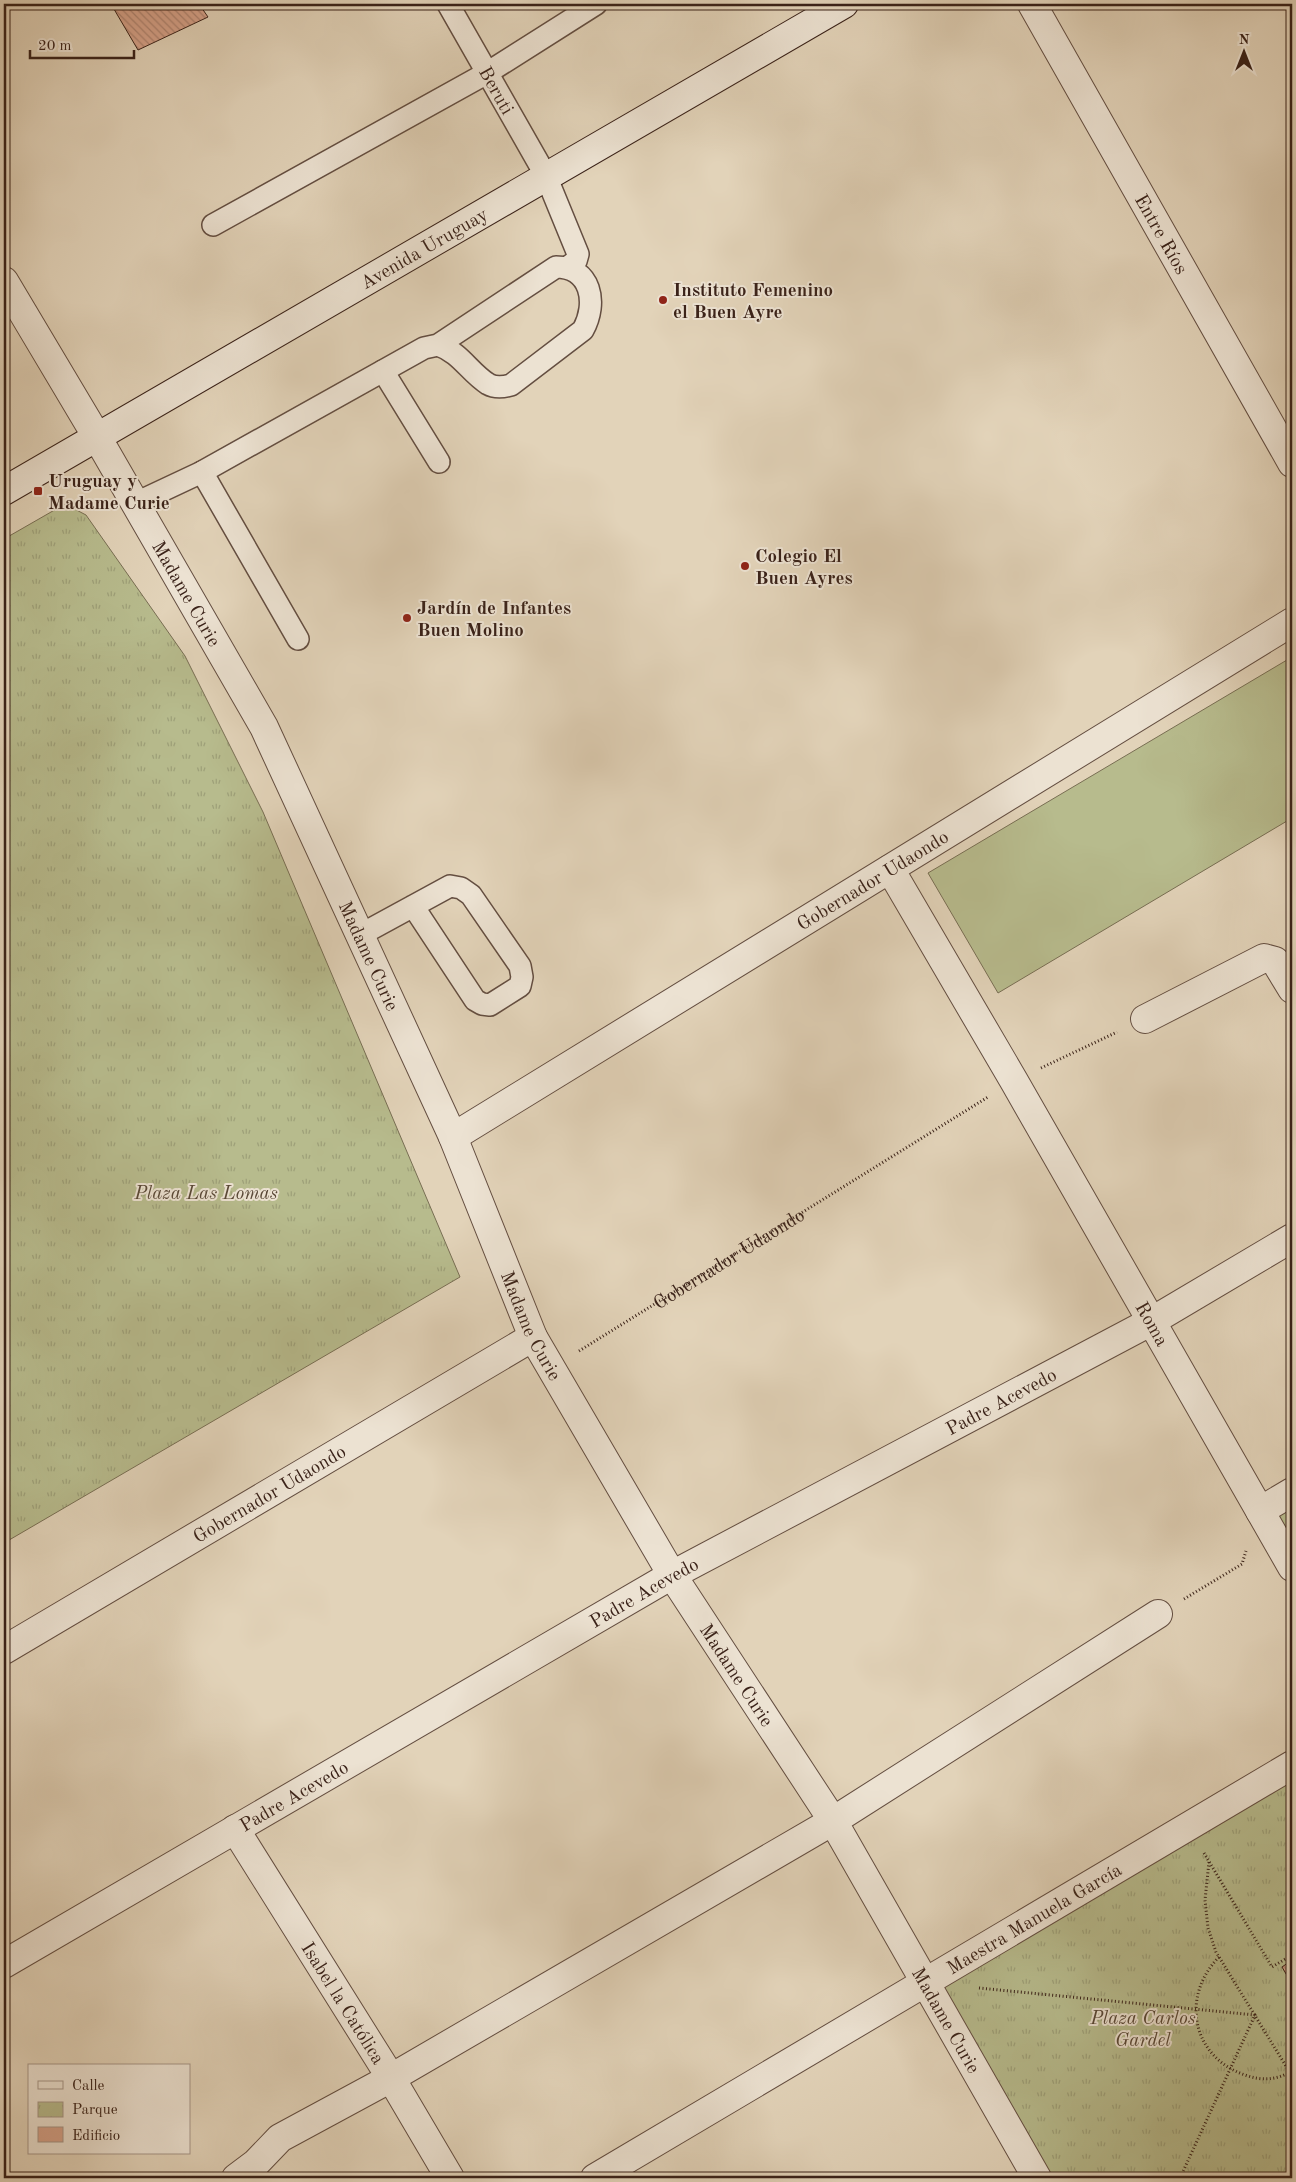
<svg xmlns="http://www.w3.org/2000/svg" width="1296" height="2182" viewBox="0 0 1296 2182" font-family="'Old Standard TT',serif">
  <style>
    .grass { fill: #b7bb8d; stroke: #786e53 }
    .park { fill: url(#park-tufts); stroke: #786e53 }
    .building { fill: url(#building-back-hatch); stroke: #3a2219 }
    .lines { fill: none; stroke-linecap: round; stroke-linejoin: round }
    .lane-casing { stroke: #644e41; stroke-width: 24 }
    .street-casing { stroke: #644e41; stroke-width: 30 }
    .secondary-casing { stroke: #3a2219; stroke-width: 30 }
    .path { stroke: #3a2219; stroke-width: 3; stroke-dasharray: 1 2.5; stroke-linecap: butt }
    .lane { stroke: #ece2d2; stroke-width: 21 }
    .street { stroke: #ece2d2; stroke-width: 28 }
    .secondary { stroke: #ece2d2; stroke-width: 28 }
    .poi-dot { fill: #8f2418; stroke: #ece2d2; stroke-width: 2 }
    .labels { text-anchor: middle; stroke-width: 4; stroke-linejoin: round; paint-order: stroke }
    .street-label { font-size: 19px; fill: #3a2219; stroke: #ece2d2 }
    .poi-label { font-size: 19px; font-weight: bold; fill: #3a2219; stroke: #ece2d2; text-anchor: start }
    .park-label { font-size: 19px; font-style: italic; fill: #594836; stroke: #ece2d2 }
  </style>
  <defs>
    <pattern id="park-tufts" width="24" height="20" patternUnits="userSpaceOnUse" patternTransform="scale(1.25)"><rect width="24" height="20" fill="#b7bb8d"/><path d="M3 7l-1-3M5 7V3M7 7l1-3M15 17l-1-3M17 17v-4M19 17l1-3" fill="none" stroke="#9ea079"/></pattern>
    <pattern id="building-back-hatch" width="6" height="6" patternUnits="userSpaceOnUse" patternTransform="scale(1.25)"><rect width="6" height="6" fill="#d7a38b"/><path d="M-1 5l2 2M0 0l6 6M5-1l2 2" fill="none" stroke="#af8471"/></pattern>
  </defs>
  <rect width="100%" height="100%" fill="#e2d3b9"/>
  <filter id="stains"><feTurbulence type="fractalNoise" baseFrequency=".004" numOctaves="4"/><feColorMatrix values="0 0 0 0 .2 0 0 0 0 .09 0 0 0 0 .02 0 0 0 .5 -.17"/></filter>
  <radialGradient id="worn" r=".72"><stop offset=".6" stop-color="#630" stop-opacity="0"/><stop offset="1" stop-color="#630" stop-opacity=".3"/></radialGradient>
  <!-- grass -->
  <path class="grass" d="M1292,657V818L998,993L928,873Z
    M1292,1492V1567L1260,1511Z"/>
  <!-- park -->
  <path class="park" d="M65,504L86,515L185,656L263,812L460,1277L4,1543V539Z
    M1292,1765V2178H1037L925,1983Z"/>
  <!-- building -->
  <path class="building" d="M111,4H199L208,17L138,50Z
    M1292,1960V1984L1282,1967Z"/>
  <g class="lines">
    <defs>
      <g id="lane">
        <path id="s2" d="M448,4L546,176L578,254L576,261L568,267"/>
        <path d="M213,225L487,73L596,4"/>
        <path d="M383,371L439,462"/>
        <path d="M202,472L298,639"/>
        <path d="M136,503L202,472L424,348L438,345L556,267C591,267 598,303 583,330L511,385C504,387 495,388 488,384C469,372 461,353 438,345"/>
        <path d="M360,935L450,886L461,888L471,895L520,966L522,977L520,986L490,1005L482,1004L475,1000L413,906"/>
      </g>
      <g id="street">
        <path id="s3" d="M1032,4L1292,463"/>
        <path id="s4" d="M4,281L97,437L264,727L453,1137L533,1337L672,1575L833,1821L1037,2178"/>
        <path id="s5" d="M890,869L1014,1081L1292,1567"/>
        <path d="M1145,1019L1264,958L1275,961L1292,989"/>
        <path id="s6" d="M453,1137L1292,622"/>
        <path d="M1260,1511L1292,1492"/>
        <path id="s7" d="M4,1650L533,1337"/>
        <path id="s8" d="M235,1829L391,2078L450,2178"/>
        <path id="s9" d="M4,1964L672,1575L1152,1321L1292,1238"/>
        <path d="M236,2178L256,2163L280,2138L391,2078L833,1821L1158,1614"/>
        <path id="s10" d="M595,2178L1292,1765"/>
      </g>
      <g id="secondary">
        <path id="s11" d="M4,491L844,4"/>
      </g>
    </defs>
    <!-- lane casing -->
    <use href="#lane" class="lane-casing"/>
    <!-- street casing -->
    <use href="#street" class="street-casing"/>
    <!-- secondary casing -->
    <use href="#secondary" class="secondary-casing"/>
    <!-- path -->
    <g class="path">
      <path d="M1041,1068L1117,1032"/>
      <path id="s1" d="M579,1351L988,1097"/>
      <path d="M1184,1599L1242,1564L1246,1551"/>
      <path d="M1204,1853L1272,1967L1292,1955"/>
      <path d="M1209,1862L1205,1900L1208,1928L1216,1952L1292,2076"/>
      <path d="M1219,1957C1180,1997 1192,2057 1245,2075C1261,2081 1276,2080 1290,2072"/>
      <path d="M979,1988L1255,2015L1180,2178"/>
    </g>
    <!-- lane -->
    <use href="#lane" class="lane"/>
    <!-- street -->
    <use href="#street" class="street"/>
    <!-- secondary -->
    <use href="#secondary" class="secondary"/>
  </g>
  <!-- markers -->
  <g class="poi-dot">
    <circle cx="663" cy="300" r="5"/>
    <rect x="33" y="486" width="10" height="10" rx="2.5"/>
    <circle cx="745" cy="566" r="5"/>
    <circle cx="407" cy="618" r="5"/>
  </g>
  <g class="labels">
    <!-- street labels -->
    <g class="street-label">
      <text dy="7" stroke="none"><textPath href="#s2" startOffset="99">Beruti</textPath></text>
      <text dy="7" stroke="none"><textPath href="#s3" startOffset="264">Entre Ríos</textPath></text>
      <text dy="7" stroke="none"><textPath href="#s11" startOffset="485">Avenida Uruguay</textPath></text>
      <text dy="7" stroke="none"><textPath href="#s4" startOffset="362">Madame Curie</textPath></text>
      <text dy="7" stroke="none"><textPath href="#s6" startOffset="492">Gobernador Udaondo</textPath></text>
      <text dy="7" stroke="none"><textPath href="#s4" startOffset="768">Madame Curie</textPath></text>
      <text dy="7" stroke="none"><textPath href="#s1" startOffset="176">Gobernador Udaondo</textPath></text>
      <text dy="7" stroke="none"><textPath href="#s5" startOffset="525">Roma</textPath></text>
      <text dy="7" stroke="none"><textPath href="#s4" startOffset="1172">Madame Curie</textPath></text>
      <text dy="7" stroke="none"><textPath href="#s9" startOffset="1145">Padre Acevedo</textPath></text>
      <text dy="7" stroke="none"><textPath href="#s7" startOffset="308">Gobernador Udaondo</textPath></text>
      <text dy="7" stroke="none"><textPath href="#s9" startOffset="740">Padre Acevedo</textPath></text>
      <text dy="7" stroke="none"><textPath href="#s4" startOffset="1578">Madame Curie</textPath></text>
      <text dy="7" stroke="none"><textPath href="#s9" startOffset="335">Padre Acevedo</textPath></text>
      <text dy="7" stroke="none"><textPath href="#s10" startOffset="510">Maestra Manuela García</textPath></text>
      <text dy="7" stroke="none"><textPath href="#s8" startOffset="205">Isabel la Católica</textPath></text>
      <text dy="7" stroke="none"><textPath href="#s4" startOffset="1982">Madame Curie</textPath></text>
    </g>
    <!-- poi labels -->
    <g class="poi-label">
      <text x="673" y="296">Instituto Femenino<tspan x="673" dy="22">el Buen Ayre</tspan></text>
      <text x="48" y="487">Uruguay y<tspan x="48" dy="22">Madame Curie</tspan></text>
      <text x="755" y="562">Colegio El<tspan x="755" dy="22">Buen Ayres</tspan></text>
      <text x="417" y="614">Jardín de Infantes<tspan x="417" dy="22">Buen Molino</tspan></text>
    </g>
    <!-- park labels -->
    <g class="park-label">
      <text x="206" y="1199">Plaza Las Lomas</text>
      <text x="1143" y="2024">Plaza Carlos<tspan x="1143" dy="22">Gardel</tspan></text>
    </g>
  </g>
  <!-- margin -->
  <rect width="1296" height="2182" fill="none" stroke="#e2d3b9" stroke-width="20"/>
  <rect x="5" y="5" width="1286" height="2172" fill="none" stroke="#3a2219" stroke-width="2.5"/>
  <rect x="10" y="10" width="1276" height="2162" fill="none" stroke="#3a2219"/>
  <!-- legend -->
  <rect x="28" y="2064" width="162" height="90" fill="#ece2d2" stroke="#a59588"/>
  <rect x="38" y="2081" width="25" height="8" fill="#ece2d2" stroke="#a59588"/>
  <text x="72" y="2090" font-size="15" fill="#3a2219">Calle</text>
  <rect x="38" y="2102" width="25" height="15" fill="url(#park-tufts)" stroke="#a59588"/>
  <text x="72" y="2114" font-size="15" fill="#3a2219">Parque</text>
  <rect x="38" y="2127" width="25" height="15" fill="#d7a38b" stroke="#a59588"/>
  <text x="72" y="2140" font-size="15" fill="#3a2219">Edificio</text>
  <!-- north arrow -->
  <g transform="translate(1244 52)" stroke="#ece2d2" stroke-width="4" paint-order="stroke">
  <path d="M0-4L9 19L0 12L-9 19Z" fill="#3a2219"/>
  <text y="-8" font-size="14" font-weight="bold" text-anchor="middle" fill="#3a2219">N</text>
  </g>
  <!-- scale -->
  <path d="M30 50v8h104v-8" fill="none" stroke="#3a2219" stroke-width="2.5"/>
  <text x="38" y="50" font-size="15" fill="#3a2219" stroke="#ece2d2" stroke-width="4" paint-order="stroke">20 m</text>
  <rect width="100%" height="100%" filter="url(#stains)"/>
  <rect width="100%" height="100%" fill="url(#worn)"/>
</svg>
